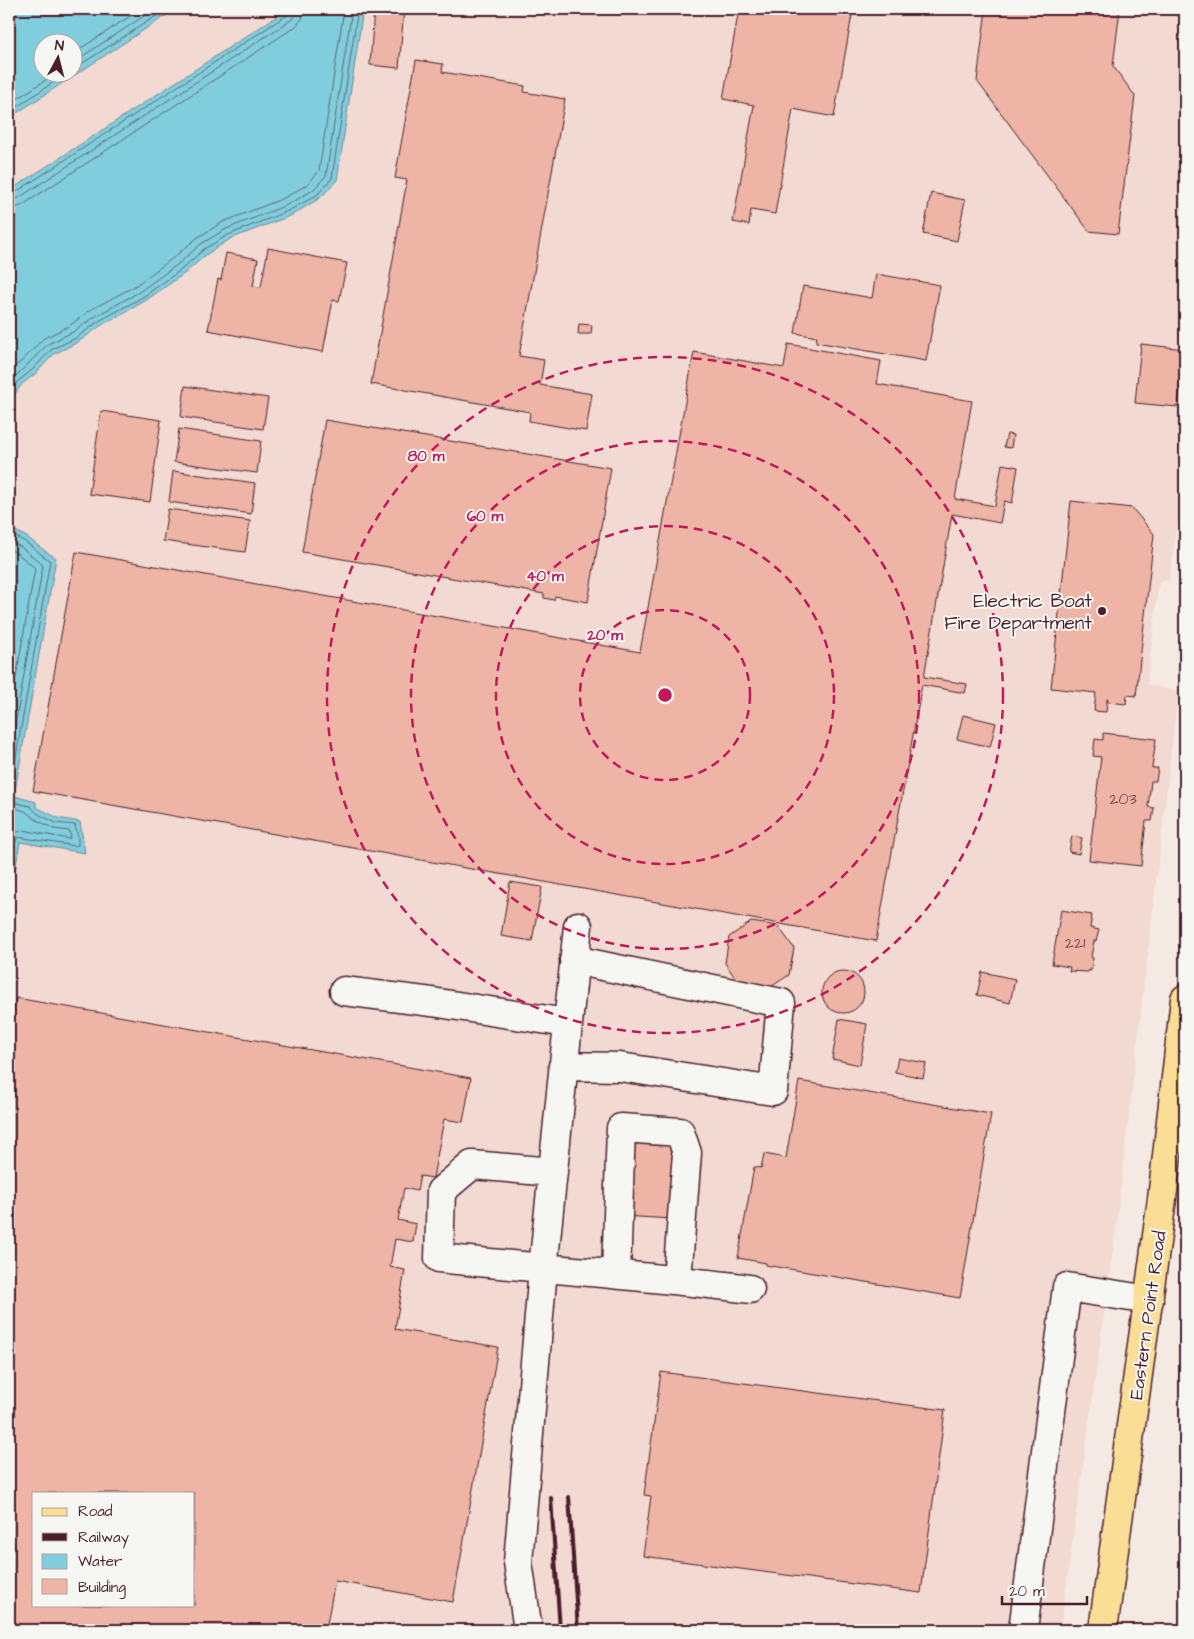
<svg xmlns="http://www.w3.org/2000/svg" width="1194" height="1639" viewBox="0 0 1194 1639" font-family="'Architects Daughter',sans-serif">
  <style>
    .built { fill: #f2d9d1; fill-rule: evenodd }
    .water { fill: #80cedd; stroke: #6a8896; fill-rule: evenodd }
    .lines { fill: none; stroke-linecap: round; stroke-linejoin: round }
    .shore { stroke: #606572; stroke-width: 1 }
    .building { fill: #eeb5a6; stroke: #4a1f2b; fill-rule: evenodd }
    .minor-casing { stroke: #4a1f2b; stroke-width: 31 }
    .major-casing { stroke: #4a1f2b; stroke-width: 31 }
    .minor { stroke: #f6f6f2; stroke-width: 28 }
    .major { stroke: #fbde96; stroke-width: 28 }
    .rail { stroke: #4a1f2b; stroke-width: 4 }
    .ring { fill: none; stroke: #c2185b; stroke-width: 2.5; stroke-dasharray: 9 6 }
    .poi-dot { fill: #4a1f2b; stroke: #f6f6f2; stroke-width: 2 }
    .labels { text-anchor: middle; stroke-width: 4; stroke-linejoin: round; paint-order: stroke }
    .number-label { font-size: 16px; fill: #73444a }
    .poi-label { font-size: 19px; fill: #4a1f2b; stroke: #f6f6f2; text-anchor: end }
    .street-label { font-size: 19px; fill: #4a1f2b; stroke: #f6f6f2 }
    .centre { fill: #c2185b; stroke: #f6f6f2; stroke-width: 2.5 }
    .ring-label { font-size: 15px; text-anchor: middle; font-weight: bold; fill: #c2185b; stroke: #f6f6f2; stroke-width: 4; stroke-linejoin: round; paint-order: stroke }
  </style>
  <rect width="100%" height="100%" fill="#f4e9e3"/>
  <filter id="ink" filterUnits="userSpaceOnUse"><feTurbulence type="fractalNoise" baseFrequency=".02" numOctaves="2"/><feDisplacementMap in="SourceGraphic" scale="10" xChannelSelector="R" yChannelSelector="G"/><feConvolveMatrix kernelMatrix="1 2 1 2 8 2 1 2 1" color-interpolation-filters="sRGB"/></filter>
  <g filter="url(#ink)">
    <!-- built -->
    <path class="built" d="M176,9H288L9,191V118Z
      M363,9H1185V470L1169,580L1159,581L1147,684L1178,692L1115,1235L1060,1630H9V907L20,841L85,853L80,822L58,818L36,807V802L14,797L56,558L38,548L27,537L13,531L9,524V403L21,385L35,374L54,354L78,342L185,273L207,254L230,239L292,215L337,180ZM34,1493H194V1605H34Z"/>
    <!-- water -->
    <path class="water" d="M11,9H176L9,118V10ZM42,42H72V72H42Z
      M288,9H363L337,180L320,198L292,215L230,239L207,254L185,273L145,301L102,325L78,342L54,354L35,374L21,385L9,403V191Z
      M9,524C15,533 20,532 28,538C38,546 46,552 56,558L14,796L36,802V807L58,818L80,822L85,853L20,842L9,907Z"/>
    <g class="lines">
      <!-- shore -->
      <path class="shore" d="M72,54L141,9
        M72,63L155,9
        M72,70L167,9
        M9,104L58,72
        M9,112L69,72
        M9,195L13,194L287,15L290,9
        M9,201L17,199L291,20L295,15L296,9
        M9,209L21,206L295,27L302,19L304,9
        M9,371L23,360L44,338L69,326L92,309L135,286L173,258L197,238L223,222L284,198L308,184L319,171L344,9
        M9,383L48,344L73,332L96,316L139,292L178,264L201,244L226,229L287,205L313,190L326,176L352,9
        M9,394L17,382L32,370L52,349L76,338L99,321L143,297L182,269L204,249L228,235L290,210L317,195L332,178L358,9
        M9,533L24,541L50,561L9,797L13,802L30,806L38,814L56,823L75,825L78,837V845L75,846L18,837L15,842L9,878
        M9,541L21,547L43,565L9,761
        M9,549L17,553L35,568L9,718
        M9,806L25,811L35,819L54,829L69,831L71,836L69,839L23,830L13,834L9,842"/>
    </g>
    <!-- building -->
    <path class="building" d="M374,9H404L399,68L370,65Z
      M739,9H853L834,117L793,109L775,214L751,210L749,225L733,222L754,105L723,99Z
      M986,9H1120L1113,66L1135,96L1118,234L1089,231L977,81Z
      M416,60L443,64L442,72L525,86L524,92L565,99L519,356L544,360L540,385L592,394L586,431L529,421L530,412L371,384L407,180L395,178Z
      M931,193L965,200L957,241L923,234Z
      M268,248L347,263L339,301L333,300L323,352L208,330L218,279L221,280L226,253L258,259L253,286L261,287Z
      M876,274L940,285L926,361L816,342L817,337L795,333L803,286L872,298Z
      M579,324L592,325L591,334H578Z
      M788,344L881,361L877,384L972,401L955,499L995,506L1002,464L1018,467L1012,503L1004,501L1000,523L952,514L924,677L967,684L965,693L922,685L876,941L33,791L76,552L640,652L694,352L784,368Z
      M1141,344L1184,349L1178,407L1135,403Z
      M185,386L268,398L263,429L181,417Z
      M101,411L161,420L150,502L89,494Z
      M325,420L611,468L588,602L555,596L554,600L544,598V594L302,552Z
      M179,429L261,441L257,473L174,462Z
      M1007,434L1013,435L1011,448L1004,447Z
      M173,471L255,483L251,514L169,502Z
      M1071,501L1132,508L1154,534L1136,696L1127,695L1126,704L1108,702V699H1107L1106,712L1094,711L1096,693L1051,688Z
      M168,509L250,521L245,552L163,541Z
      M963,715L996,723L990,747L957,739Z
      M1103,733L1156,739L1152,768H1158L1156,781H1151L1148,807L1154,808L1152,821H1146L1141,866L1089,860L1101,757L1093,756L1095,739L1103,740Z
      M1072,836L1082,838L1079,854L1069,852Z
      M510,882L542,887L532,941L501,936Z
      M1061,910L1092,915L1090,928L1099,930L1096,941H1094L1091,957L1093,958L1091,971L1089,970L1088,972L1069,971L1070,967L1052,964Z
      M751,922L778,926L794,948L789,975L766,990L740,985L725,963L729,937Z
      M822 992a21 21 0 1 1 42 0a21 21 0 1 1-42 0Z
      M982,972L1015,979L1010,1003L977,995Z
      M16,998L471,1078L463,1122L444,1119L433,1178L420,1176L417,1191L404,1188L398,1220L416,1224L413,1242L395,1239L390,1267L405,1270L395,1329L498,1347L453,1602L335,1581L326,1629L334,1630H9V1041ZM34,1493H194V1605H34Z
      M839,1019L867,1024L860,1065L832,1059Z
      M898,1058L926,1063L923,1078L895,1072Z
      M799,1081L991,1114L960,1298L766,1265V1263L738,1258L754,1167L761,1168L764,1154L786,1158Z
      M626,1142L676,1144L672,1219L622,1216Z
      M661,1372L945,1410L921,1593L643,1556L651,1496L644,1495Z"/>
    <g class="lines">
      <defs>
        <path id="minor" d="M344,991L432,1002L567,1023
          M563,1066L620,1067L773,1091L781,1003L574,960
          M553,1172L472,1165L441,1191L439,1258C542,1269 646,1275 750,1289
          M616,1274L621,1128L680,1132L687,1153L677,1279
          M528,1630L518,1562L543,1269L578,926
          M1023,1630L1067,1287L1149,1300"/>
        <path id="major" d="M1103,1630L1162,1199L1185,999"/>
      </defs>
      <!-- minor casing -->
      <use href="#minor" class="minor-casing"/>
      <!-- major casing -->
      <use href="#major" class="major-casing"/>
      <!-- minor -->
      <use href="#minor" class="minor"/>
      <!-- major -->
      <use href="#major" class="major"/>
      <!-- rail -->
      <path class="rail" d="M569,1497L578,1630
        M551,1498L560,1630"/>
    </g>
  </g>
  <!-- distance rings -->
  <g class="ring">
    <circle cx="665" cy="695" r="85"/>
    <circle cx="665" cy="695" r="169"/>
    <circle cx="665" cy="695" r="254"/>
    <circle cx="665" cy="695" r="338"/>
  </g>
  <!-- markers -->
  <circle class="poi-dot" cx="1102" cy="611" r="5"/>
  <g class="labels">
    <!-- number labels -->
    <g class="number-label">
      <text x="1123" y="804">203</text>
      <text x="1075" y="948">221</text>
    </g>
    <!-- poi labels -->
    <g class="poi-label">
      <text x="1092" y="607">Electric Boat<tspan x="1092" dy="22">Fire Department</tspan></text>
    </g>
    <!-- street labels -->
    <g class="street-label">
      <text transform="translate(1147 1315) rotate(-82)" y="7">Eastern Point Road</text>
    </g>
  </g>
  <circle cx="665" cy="695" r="8" class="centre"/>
  <g class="ring-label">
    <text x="426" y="461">80 m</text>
    <text x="485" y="521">60 m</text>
    <text x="545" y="581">40 m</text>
    <text x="605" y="640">20 m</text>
  </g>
  <!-- margin -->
  <rect width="1194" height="1639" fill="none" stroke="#f6f6f2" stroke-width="30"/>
  <rect x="15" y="15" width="1164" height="1609" fill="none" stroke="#4a1f2b" stroke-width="2" filter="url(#ink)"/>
  <!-- legend -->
  <rect x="32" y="1492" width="162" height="115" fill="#f6f6f2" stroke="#b1a0a2"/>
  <rect x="42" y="1508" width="25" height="8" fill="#fbde96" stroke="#b1a0a2"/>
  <text x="78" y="1516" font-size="15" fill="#4a1f2b">Road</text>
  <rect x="42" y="1533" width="25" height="8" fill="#4a1f2b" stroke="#b1a0a2"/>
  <text x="78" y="1542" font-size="15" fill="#4a1f2b">Railway</text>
  <rect x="42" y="1554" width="25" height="15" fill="#80cedd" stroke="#b1a0a2"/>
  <text x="78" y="1566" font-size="15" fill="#4a1f2b">Water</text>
  <rect x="42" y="1579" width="25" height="15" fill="#eeb5a6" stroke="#b1a0a2"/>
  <text x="78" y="1592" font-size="15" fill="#4a1f2b">Building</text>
  <!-- north arrow -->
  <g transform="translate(58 58) rotate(7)"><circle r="24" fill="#f6f6f2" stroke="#b1a0a2"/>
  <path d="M0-4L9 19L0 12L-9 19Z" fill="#4a1f2b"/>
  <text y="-8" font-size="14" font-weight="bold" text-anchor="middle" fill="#4a1f2b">N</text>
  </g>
  <!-- scale -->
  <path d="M1002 1596v8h85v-8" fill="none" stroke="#4a1f2b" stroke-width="2.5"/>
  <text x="1009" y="1596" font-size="15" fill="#4a1f2b" stroke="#f6f6f2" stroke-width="4" paint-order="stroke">20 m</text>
</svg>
